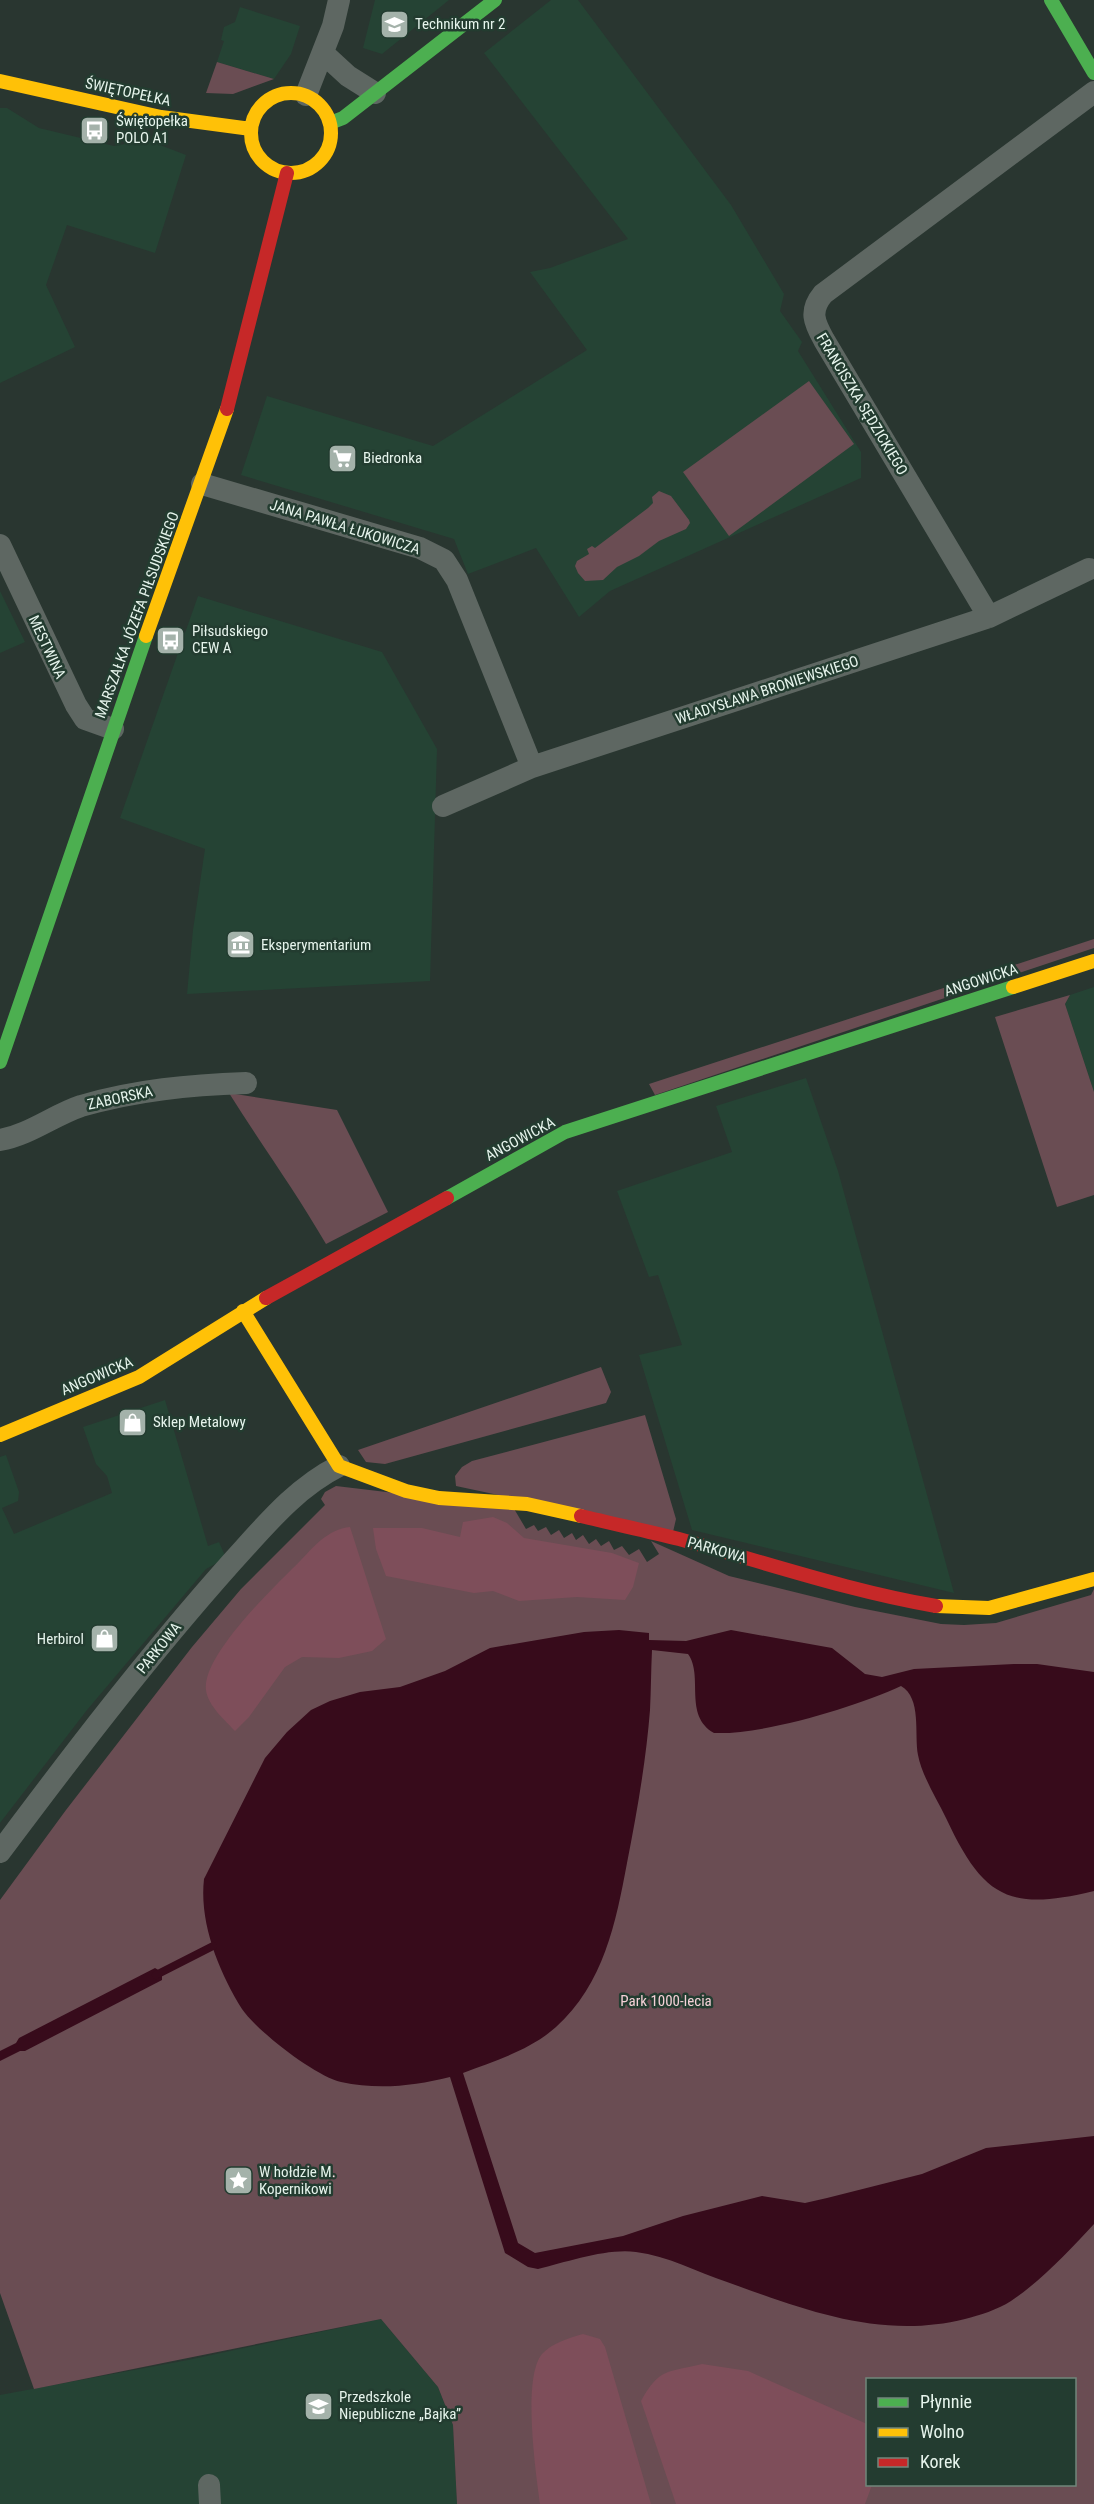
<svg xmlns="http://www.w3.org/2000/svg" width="1094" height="2504" viewBox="0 0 1094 2504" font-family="'Roboto Condensed',sans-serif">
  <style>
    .built { fill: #254334 }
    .green { fill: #6a4d53; fill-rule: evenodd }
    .forest { fill: #7e4e5a }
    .water { fill: #370b1b }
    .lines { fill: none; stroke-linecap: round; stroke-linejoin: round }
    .stream { stroke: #370b1b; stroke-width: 8 }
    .street { stroke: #5e6762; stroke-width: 22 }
    .fast { stroke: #4caf50; stroke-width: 14 }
    .slow { stroke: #ffc107; stroke-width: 14 }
    .jam { stroke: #c62828; stroke-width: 14 }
    .labels { text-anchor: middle; stroke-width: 5; stroke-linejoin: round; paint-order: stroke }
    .poi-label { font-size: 15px; fill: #e6f4ec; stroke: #233c30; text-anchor: start }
    .street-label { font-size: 15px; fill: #e6f4ec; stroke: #233c30 }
    .park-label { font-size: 15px; fill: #f5d0d7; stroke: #233c30 }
  </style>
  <rect width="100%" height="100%" fill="#293630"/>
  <!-- built -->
  <path class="built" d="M375,0H449L382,54L363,48Z
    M551,0H578L731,205L784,294L780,311L802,342L798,351L861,452V478L610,591L579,617L536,548L468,574L454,539L241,475L267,396L433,446L587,350L530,272L550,268L628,239L484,53Z
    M240,7L300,26L291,54L274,79L217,62L224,41L221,40L224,27L235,22Z
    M0,108H7L39,128L114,146L147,140L186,155L155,253L67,225L46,285L75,347L0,383Z
    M0,591L25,642L0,653Z
    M198,596L382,652L437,749L430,981L187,994L193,930L205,849L120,818Z
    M1094,987V1092L1065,1004L1070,995Z
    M806,1078L838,1171L954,1593L692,1530L639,1355L682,1345L658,1275L649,1277L617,1191L732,1152L716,1106Z
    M165,1400L208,1546L219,1542L226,1558L206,1569L87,1710L0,1823V1457L6,1455L19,1492L18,1501L2,1508L14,1534L112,1493L107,1476L96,1464L83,1427Z
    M381,2319L438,2387L453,2425L457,2504H0V2395L188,2360Z"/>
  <!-- green -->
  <path class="green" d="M217,62L274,79L233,94L206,93Z
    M809,381L854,444L729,536L683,472Z
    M659,491L671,496L689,520L690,523L686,529L659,541L639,556L617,567L603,580L585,581L578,573L575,566L577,561L589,554L587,549L592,546L595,548L648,508L653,503L652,497Z
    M1094,939V948L655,1095L649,1084Z
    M1070,995L1065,1004L1094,1092V1195L1057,1207L995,1017Z
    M229,1093L337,1110L388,1212L326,1244C296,1192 261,1144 229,1093Z
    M601,1367L611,1392L606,1403L385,1464L366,1462L358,1450Z
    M645,1415L676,1519L673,1532L456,1486L455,1476L462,1467L472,1461Z
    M336,1486L513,1507L526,1529L534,1525L538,1531L546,1527L551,1535L559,1530L564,1538L572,1533L576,1540L583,1535L589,1544L596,1539L601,1546L609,1541L614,1550L622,1546L629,1555L639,1549L647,1562L659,1554L651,1541L729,1576L855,1607L941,1624L964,1625L996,1623L1091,1595L1094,1589V2504H457L453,2425L438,2387L381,2319L34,2389L0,2293V1900L66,1810L192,1647L241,1589L325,1505L321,1499L325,1492ZM868,2380H1074V2484H868Z"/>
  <!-- forest -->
  <path class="forest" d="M493,1517L507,1523L524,1538L612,1553L639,1563L633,1587L625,1600L577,1597L519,1601L493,1591L474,1593L386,1576L376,1549L373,1528H422L460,1537L463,1522Z
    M350,1527L386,1639L372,1651L339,1658L302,1657L285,1667L249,1717L235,1731C225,1720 208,1706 206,1690C202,1657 269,1592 292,1569C302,1560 311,1548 321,1540C330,1533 339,1528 350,1527Z
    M583,2334L600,2339L605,2347L651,2504H540C536,2473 522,2378 542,2354C552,2343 569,2338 583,2334Z
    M702,2364L748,2371L867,2424L868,2484L872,2485L865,2504H676L641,2401C660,2367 667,2373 702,2364Z"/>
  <!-- water -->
  <path class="water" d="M619,1630L649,1633V1640L686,1641L731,1630L832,1648L865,1674L882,1677L914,1669L1014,1664H1037L1094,1672V1891C1008,1912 983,1897 946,1818C937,1799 922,1776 918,1755C914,1734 922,1698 901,1686C855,1707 764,1735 714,1733C683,1715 704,1676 688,1654L652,1650C651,1670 651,1690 650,1710C646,1761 637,1812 627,1863C616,1922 604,1984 556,2027C529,2051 496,2060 463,2073L518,2243L535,2253L623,2236L683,2216L762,2196L805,2203L827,2198L922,2174L986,2148L1094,2136V2224C1069,2251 1042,2280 1011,2301C997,2310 980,2315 965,2319C881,2340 805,2310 727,2282C697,2272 668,2256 636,2252C607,2248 567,2262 538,2269L528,2267L505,2253L450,2077C414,2086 378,2090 341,2082C315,2076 257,2031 242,2009C219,1972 199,1923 204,1879L265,1758L287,1732L311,1710L330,1701L360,1692L400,1687L445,1671L490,1648L584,1632Z
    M155,1968L160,1971L164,1969L166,1973L162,1976V1980L25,2051H20L0,2061V2051L16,2043L19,2038Z"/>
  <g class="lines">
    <!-- stream -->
    <path class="stream" d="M156,1975L213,1946"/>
    <!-- street -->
    <path class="street" d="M323,53L348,76L375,93
      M306,95L333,26L339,0
      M202,484L420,548L444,560L457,580L532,767
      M0,545L76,705L85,719L113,729
      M989,617L824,340C814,322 809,311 823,294L1094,92
      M443,806L532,767L989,617L1089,569
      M0,1140C29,1135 54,1115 81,1106C136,1090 190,1085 246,1083
      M0,1852C74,1753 149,1655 231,1563C264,1527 295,1488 339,1466
      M209,2485L210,2504"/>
    <!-- fast -->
    <path class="fast" d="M1051,0L1094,73
      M330,123L343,118L495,0
      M0,1062L146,636
      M447,1198L565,1132L1013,987"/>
    <!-- slow -->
    <path class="slow" d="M0,81L161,117L251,129
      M251 133a40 40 0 1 1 80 0a40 40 0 1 1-80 0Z
      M146,636L227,409
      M1013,987L1094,961
      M243,1311L339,1466L406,1491L439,1498L527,1504L581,1516
      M0,1435L139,1377L266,1298
      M936,1606L989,1608L1094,1579"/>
    <!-- jam -->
    <path class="jam" d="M227,409L287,173
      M266,1298L447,1198
      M581,1516C614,1524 647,1531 679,1539C765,1562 848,1591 936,1606"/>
  </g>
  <!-- icons -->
  <defs>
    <symbol id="school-square" viewBox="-11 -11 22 22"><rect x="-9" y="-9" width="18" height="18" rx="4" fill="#a4b2aa" stroke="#233c30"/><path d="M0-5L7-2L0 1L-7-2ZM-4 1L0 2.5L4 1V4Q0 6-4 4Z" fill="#fff"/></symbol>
    <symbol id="bus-square" viewBox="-11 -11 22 22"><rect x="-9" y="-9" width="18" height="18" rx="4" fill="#a4b2aa" stroke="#233c30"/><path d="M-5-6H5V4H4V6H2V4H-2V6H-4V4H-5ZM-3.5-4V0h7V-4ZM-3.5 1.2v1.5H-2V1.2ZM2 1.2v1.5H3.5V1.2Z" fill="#fff"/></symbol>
    <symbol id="supermarket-square" viewBox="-11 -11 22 22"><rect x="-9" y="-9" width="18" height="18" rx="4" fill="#a4b2aa" stroke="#233c30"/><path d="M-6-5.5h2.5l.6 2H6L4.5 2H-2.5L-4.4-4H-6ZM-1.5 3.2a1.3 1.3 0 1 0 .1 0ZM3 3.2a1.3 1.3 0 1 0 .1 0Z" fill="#fff"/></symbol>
    <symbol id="museum-square" viewBox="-11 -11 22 22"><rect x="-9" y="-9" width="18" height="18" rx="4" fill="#a4b2aa" stroke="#233c30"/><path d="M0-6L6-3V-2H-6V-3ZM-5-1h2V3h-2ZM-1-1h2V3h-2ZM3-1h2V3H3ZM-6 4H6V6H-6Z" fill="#fff"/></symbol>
    <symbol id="shop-square" viewBox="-11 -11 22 22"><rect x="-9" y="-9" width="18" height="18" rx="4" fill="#a4b2aa" stroke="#233c30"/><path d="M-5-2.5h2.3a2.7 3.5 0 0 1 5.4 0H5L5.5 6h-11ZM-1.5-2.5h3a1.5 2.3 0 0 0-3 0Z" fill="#fff"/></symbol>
    <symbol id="sight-square" viewBox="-11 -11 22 22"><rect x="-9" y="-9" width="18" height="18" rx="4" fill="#a4b2aa" stroke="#233c30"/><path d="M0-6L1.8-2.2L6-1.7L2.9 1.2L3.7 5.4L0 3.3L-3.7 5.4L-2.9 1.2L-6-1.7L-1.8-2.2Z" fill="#fff"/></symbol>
  </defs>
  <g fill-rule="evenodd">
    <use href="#school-square" x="378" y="8" width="33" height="33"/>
    <use href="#bus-square" x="78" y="114" width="33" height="33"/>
    <use href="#supermarket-square" x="326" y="442" width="33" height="33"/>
    <use href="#bus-square" x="154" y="624" width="33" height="33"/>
    <use href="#museum-square" x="224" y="928" width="33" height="33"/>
    <use href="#shop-square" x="116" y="1406" width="33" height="33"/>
    <use href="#shop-square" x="88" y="1622" width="33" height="33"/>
    <use href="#sight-square" x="222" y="2164" width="33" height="33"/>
    <use href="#school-square" x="302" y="2390" width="33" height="33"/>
  </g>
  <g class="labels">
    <!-- poi labels -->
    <g class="poi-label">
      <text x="415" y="29">Technikum nr 2</text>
      <text x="116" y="126">Świętopełka<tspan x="116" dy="17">POLO A1</tspan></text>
      <text x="363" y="463">Biedronka</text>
      <text x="192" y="636">Piłsudskiego<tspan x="192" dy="17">CEW A</tspan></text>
      <text x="261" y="950">Eksperymentarium</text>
      <text x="153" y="1427">Sklep Metalowy</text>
      <text x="84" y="1644" text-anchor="end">Herbirol</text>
      <text x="259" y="2177">W hołdzie M.<tspan x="259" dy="17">Kopernikowi</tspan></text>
      <text x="339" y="2402">Przedszkole<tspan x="339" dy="17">Niepubliczne „Bajka”</tspan></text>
    </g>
    <!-- street labels -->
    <g class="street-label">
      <text transform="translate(128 92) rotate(12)" y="5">ŚWIĘTOPEŁKA</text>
      <text transform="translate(862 404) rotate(59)" y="5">FRANCISZKA SĘDZICKIEGO</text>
      <text transform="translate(345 527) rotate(17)" y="5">JANA PAWŁA ŁUKOWICZA</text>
      <text transform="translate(137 615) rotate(-70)" y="5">MARSZAŁKA JÓZEFA PIŁSUDSKIEGO</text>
      <text transform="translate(47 647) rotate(65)" y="5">MESTWINA</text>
      <text transform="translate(767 690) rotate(-18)" y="5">WŁADYSŁAWA BRONIEWSKIEGO</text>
      <text transform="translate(981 980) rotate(-18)" y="5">ANGOWICKA</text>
      <text transform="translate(120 1098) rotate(-12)" y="5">ZABORSKA</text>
      <text transform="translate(520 1139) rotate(-28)" y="5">ANGOWICKA</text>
      <text transform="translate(97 1376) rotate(-23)" y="5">ANGOWICKA</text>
      <text transform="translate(717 1550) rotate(16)" y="5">PARKOWA</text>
      <text transform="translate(159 1648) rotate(-51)" y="5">PARKOWA</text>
    </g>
    <!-- park labels -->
    <g class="park-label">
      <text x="666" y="2006">Park 1000-lecia</text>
    </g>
  </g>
  <!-- legend -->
  <rect x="866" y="2378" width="210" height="108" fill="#233c30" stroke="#71867b" stroke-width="1.5"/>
  <rect x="878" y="2398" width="30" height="9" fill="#4caf50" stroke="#71867b" stroke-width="1.5"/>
  <text x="920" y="2408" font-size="18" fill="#e6f4ec">Płynnie</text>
  <rect x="878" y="2428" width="30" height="9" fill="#ffc107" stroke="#71867b" stroke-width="1.5"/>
  <text x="920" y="2438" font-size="18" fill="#e6f4ec">Wolno</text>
  <rect x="878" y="2458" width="30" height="9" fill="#c62828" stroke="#71867b" stroke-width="1.5"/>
  <text x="920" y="2468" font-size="18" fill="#e6f4ec">Korek</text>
</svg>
